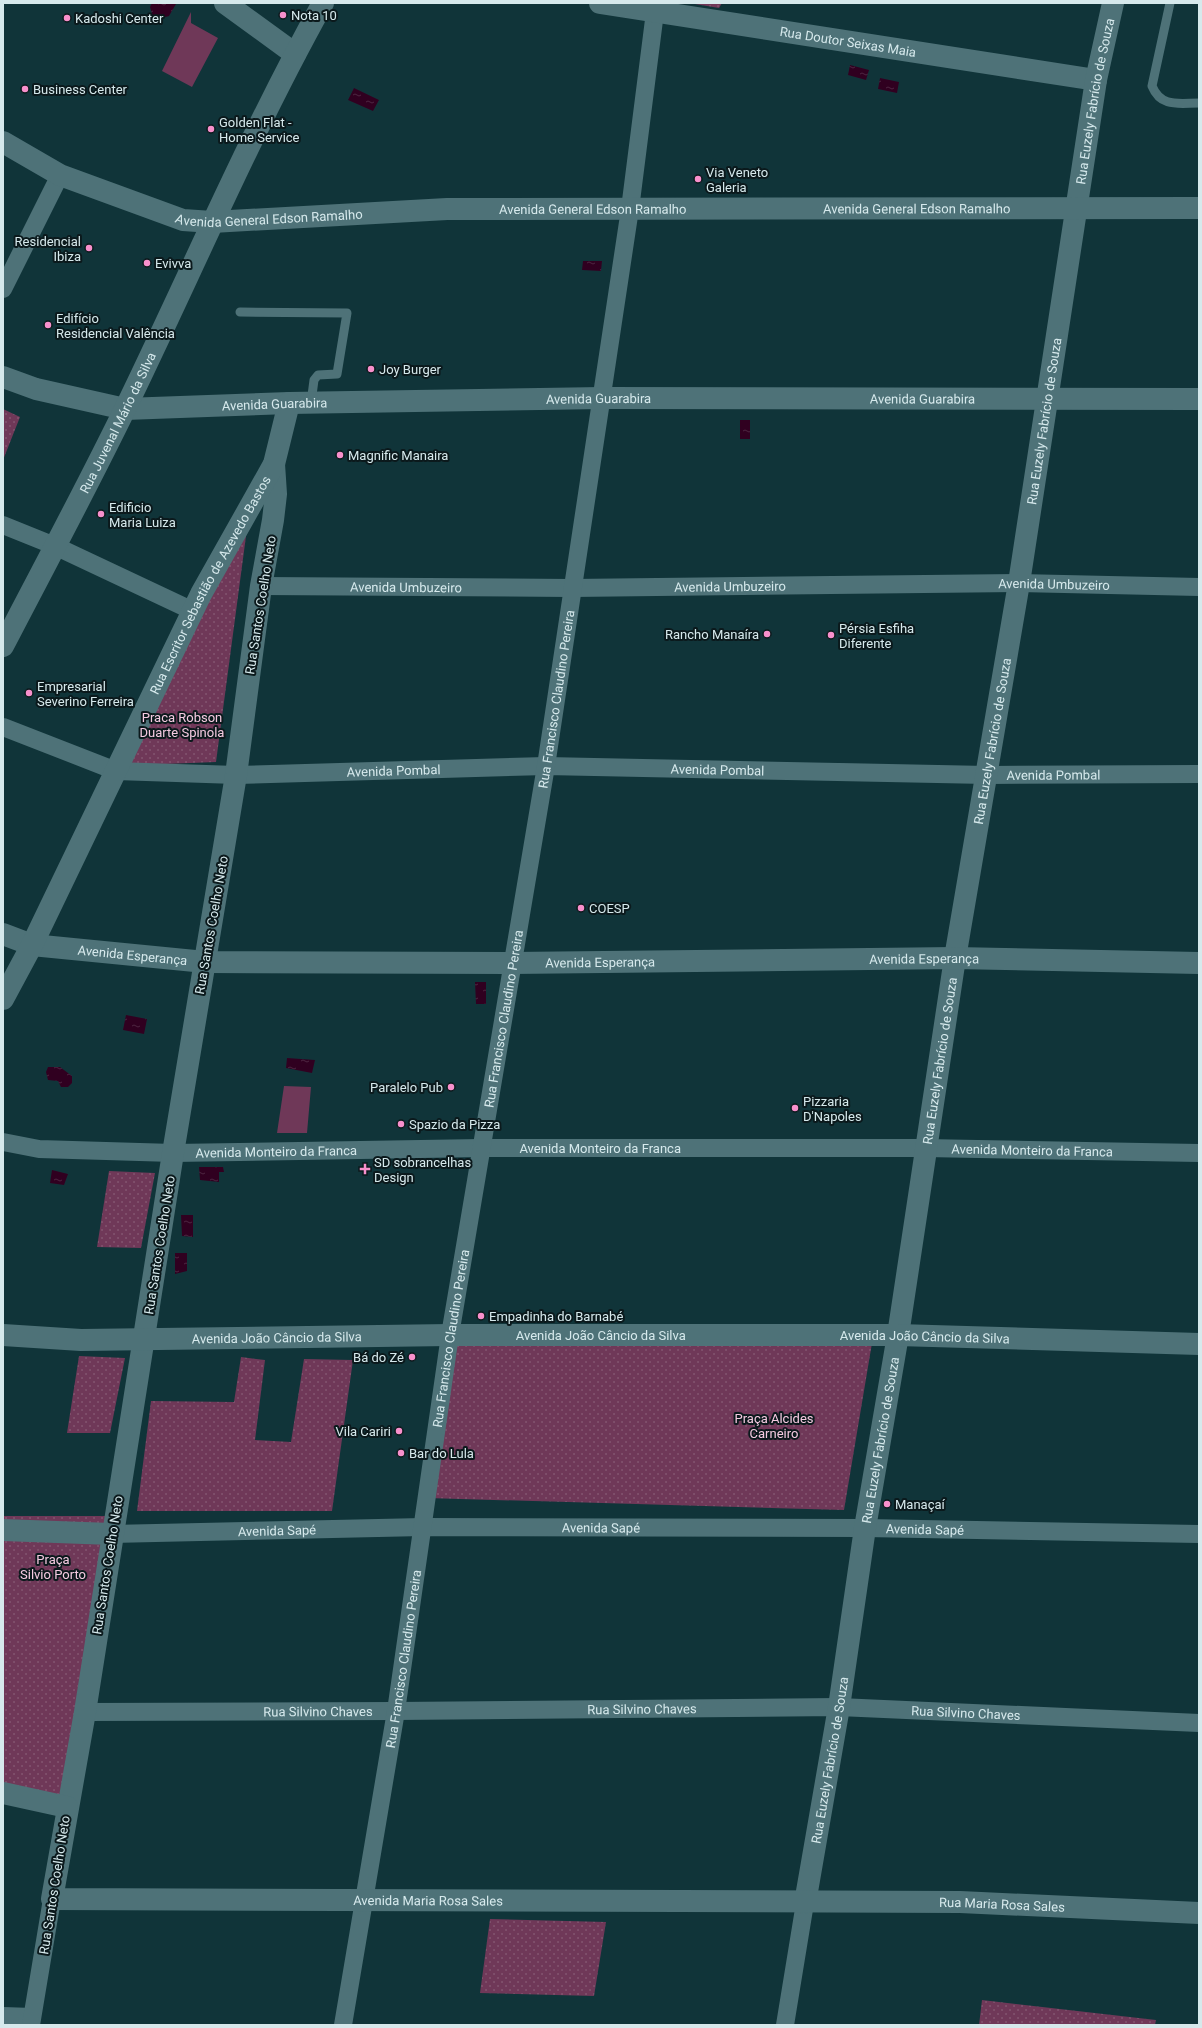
<svg xmlns="http://www.w3.org/2000/svg" width="1202" height="2028" viewBox="0 0 1202 2028" font-family="Roboto,sans-serif">
  <style>
    .green { fill: url(#green-dots) }
    .pitch { fill: #6f3858 }
    .water { fill: url(#water-ripples) }
    .lines { fill: none; stroke-linecap: round; stroke-linejoin: round }
    .service { stroke: #4e7278; stroke-width: 9 }
    .minor { stroke: #4e7278; stroke-width: 18 }
    .tertiary { stroke: #4e7278; stroke-width: 22 }
    .secondary { stroke: #4e7278; stroke-width: 22 }
    .poi-dot { fill: #f890cc; stroke: #0b191c; stroke-width: 1.5 }
    .labels { text-anchor: middle; stroke-width: 4; stroke-linejoin: round; paint-order: stroke }
    .poi-label { font-size: 13px; fill: #d6e9ec; stroke: #0b191c; text-anchor: start }
    .street-label { font-size: 13px; fill: #d6e9ec; stroke: #0b191c }
    .park-label { font-size: 13px; fill: #f5cae1; stroke: #0b191c }
  </style>
  <defs>
    <pattern id="green-dots" width="8" height="8" patternUnits="userSpaceOnUse"><rect width="8" height="8" fill="#6f3858"/><path d="M2 2h.1M6 6h.1" fill="none" stroke="#835570" stroke-width="1.8" stroke-linecap="round"/></pattern>
    <pattern id="water-ripples" width="26" height="14" patternUnits="userSpaceOnUse"><rect width="26" height="14" fill="#300020"/><path d="M2 4q2-2 4 0t4 0M15 11q2-2 4 0t4 0" fill="none" stroke="#4d2541"/></pattern>
  </defs>
  <rect width="100%" height="100%" fill="#103439"/>
  <!-- green -->
  <path class="green" d="M689,3H722L719,8Z
    M3,409L20,417L3,460Z
    M248,521L216,762L115,766Z
    M109,1171L155,1173L141,1248L97,1247Z
    M872,1343L844,1510L427,1498L449,1345Z
    M79,1356L125,1358L110,1433H67Z
    M241,1357L265,1360L255,1440L291,1442L304,1359L353,1360L332,1511H137L151,1401L234,1402Z
    M3,1516H110L65,1806L3,1791Z
    M490,1919L606,1922L594,1996L480,1993Z
    M982,2000L1156,2020L1155,2025H979Z"/>
  <!-- pitch -->
  <path class="pitch" d="M191,12V23L218,38L192,87L162,71Z
    M284,1086L311,1087L307,1133H277Z"/>
  <!-- water -->
  <path class="water" d="M152,3H176V4L169,16L154,20L150,7Z
    M850,65L869,70L866,80L848,75Z
    M880,78L899,82L897,93L878,89Z
    M354,88L379,100L373,111L348,100Z
    M583,261H602L601,271L582,270Z
    M740,420H750V439H740Z
    M475,982H486V1004H476Z
    M126,1015L147,1019L144,1034L123,1030Z
    M287,1058L315,1060L312,1073L286,1068Z
    M48,1067H60L72,1076V1083L68,1087H61L58,1081L48,1080L46,1072Z
    M199,1167H223L224,1172H219V1182L200,1180Z
    M52,1170L68,1174L64,1185L50,1183Z
    M181,1215H193V1237L182,1236Z
    M175,1253H187V1271L175,1274Z"/>
  <g class="lines">
    <!-- service -->
    <path class="service" d="M1170,3L1152,86C1161,108 1179,103 1199,103
      M240,312L347,313L337,374L318,375L314,380L311,403"/>
    <!-- minor -->
    <g class="minor">
      <path d="M3,289L60,175"/>
      <path d="M3,525L55,546L193,611"/>
      <path id="s1" d="M261,586L572,588L1019,583L1199,587"/>
      <path id="s2" d="M3,727L116,771L236,775L546,766L987,775L1199,774"/>
      <path id="s3" d="M3,1142L39,1149L173,1153L481,1148H925L1199,1153"/>
      <path id="s4" d="M111,1534L423,1527L865,1528L1199,1534"/>
      <path id="s5" d="M85,1712L396,1711L839,1707L1199,1723"/>
      <path d="M3,2016L32,2017"/>
      <path d="M31,2025L52,1899"/>
      <path id="s6" d="M343,2025L396,1711L450,1335L546,766L630,209L655,12"/>
      <path d="M785,2025L805,1903"/>
    </g>
    <!-- tertiary -->
    <g class="tertiary">
      <path id="s7" d="M600,3L1096,80"/>
      <path d="M3,1530L111,1534"/>
      <path id="s8" d="M805,1903L839,1707L865,1528L898,1335L955,958L1019,583L1096,80L1113,3"/>
    </g>
    <!-- secondary -->
    <g class="secondary">
      <path d="M225,3L295,54"/>
      <path id="s9" d="M3,142L60,175L183,220L212,222L447,209L1199,208"/>
      <path id="s10" d="M3,377L36,389L125,409L289,403L602,398L1199,399"/>
      <path id="s11" d="M274,464L276,494L273,520L261,586L236,775L173,1153L85,1712L52,1899L960,1902L1199,1913"/>
      <path id="s12" d="M3,646C44,567 86,489 125,409C191,273 250,134 323,3"/>
      <path id="s13" d="M3,934L32,945L205,962L512,963L955,958L1199,963"/>
      <path id="s14" d="M3,999L32,945L201,594L274,464L289,403"/>
      <path id="s15" d="M3,1335L81,1340L450,1335H898L1199,1344"/>
      <path d="M3,1793L67,1807"/>
    </g>
  </g>
  <!-- markers -->
  <g class="poi-dot">
    <circle cx="283" cy="15" r="4"/>
    <circle cx="67" cy="18" r="4"/>
    <circle cx="25" cy="89" r="4"/>
    <circle cx="211" cy="129" r="4"/>
    <circle cx="698" cy="179" r="4"/>
    <circle cx="89" cy="248" r="4"/>
    <circle cx="147" cy="263" r="4"/>
    <circle cx="48" cy="325" r="4"/>
    <circle cx="371" cy="369" r="4"/>
    <circle cx="340" cy="455" r="4"/>
    <circle cx="101" cy="514" r="4"/>
    <circle cx="767" cy="634" r="4"/>
    <circle cx="831" cy="635" r="4"/>
    <circle cx="29" cy="693" r="4"/>
    <circle cx="581" cy="908" r="4"/>
    <circle cx="451" cy="1087" r="4"/>
    <circle cx="795" cy="1108" r="4"/>
    <circle cx="401" cy="1124" r="4"/>
    <path d="M363 1163h4v4h4v4h-4v4h-4v-4h-4v-4h4z"/>
    <circle cx="481" cy="1316" r="4"/>
    <circle cx="412" cy="1357" r="4"/>
    <circle cx="399" cy="1431" r="4"/>
    <circle cx="401" cy="1453" r="4"/>
    <circle cx="887" cy="1504" r="4"/>
  </g>
  <g class="labels">
    <!-- poi labels -->
    <g class="poi-label">
      <text x="291" y="20">Nota 10</text>
      <text x="75" y="23">Kadoshi Center</text>
      <text x="33" y="94">Business Center</text>
      <text x="219" y="127">Golden Flat -<tspan x="219" dy="15">Home Service</tspan></text>
      <text x="706" y="177">Via Veneto<tspan x="706" dy="15">Galeria</tspan></text>
      <text x="81" y="246" text-anchor="end">Residencial<tspan x="81" dy="15">Ibiza</tspan></text>
      <text x="155" y="268">Evivva</text>
      <text x="56" y="323">Edifício<tspan x="56" dy="15">Residencial Valência</tspan></text>
      <text x="379" y="374">Joy Burger</text>
      <text x="348" y="460">Magnific Manaira</text>
      <text x="109" y="512">Edificio<tspan x="109" dy="15">Maria Luiza</tspan></text>
      <text x="839" y="633">Pérsia Esfiha<tspan x="839" dy="15">Diferente</tspan></text>
      <text x="759" y="639" text-anchor="end">Rancho Manaíra</text>
      <text x="37" y="691">Empresarial<tspan x="37" dy="15">Severino Ferreira</tspan></text>
      <text x="589" y="913">COESP</text>
      <text x="443" y="1092" text-anchor="end">Paralelo Pub</text>
      <text x="803" y="1106">Pizzaria<tspan x="803" dy="15">D'Napoles</tspan></text>
      <text x="409" y="1129">Spazio da Pizza</text>
      <text x="374" y="1167">SD sobrancelhas<tspan x="374" dy="15">Design</tspan></text>
      <text x="489" y="1321">Empadinha do Barnabé</text>
      <text x="404" y="1362" text-anchor="end">Bá do Zé</text>
      <text x="391" y="1436" text-anchor="end">Vila Cariri</text>
      <text x="409" y="1458">Bar do Lula</text>
      <text x="895" y="1509">Manaçaí</text>
    </g>
    <!-- street labels -->
    <g class="street-label">
      <text dy="5" stroke="none"><textPath href="#s7" startOffset="251">Rua Doutor Seixas Maia</textPath></text>
      <text dy="5" stroke="none"><textPath href="#s8" startOffset="1825">Rua Euzely Fabrício de Souza</textPath></text>
      <text dy="5" stroke="none"><textPath href="#s9" startOffset="607">Avenida General Edson Ramalho</textPath></text>
      <text dy="5" stroke="none"><textPath href="#s9" startOffset="931">Avenida General Edson Ramalho</textPath></text>
      <text dy="5" stroke="none"><textPath href="#s9" startOffset="283">Avenida General Edson Ramalho</textPath></text>
      <text dy="5" stroke="none"><textPath href="#s10" startOffset="600">Avenida Guarabira</textPath></text>
      <text dy="5" stroke="none"><textPath href="#s10" startOffset="924">Avenida Guarabira</textPath></text>
      <text dy="5" stroke="none"><textPath href="#s10" startOffset="276">Avenida Guarabira</textPath></text>
      <text dy="5" stroke="none"><textPath href="#s8" startOffset="1501">Rua Euzely Fabrício de Souza</textPath></text>
      <text dy="5" stroke="none"><textPath href="#s12" startOffset="251">Rua Juvenal Mário da Silva</textPath></text>
      <text dy="5" stroke="none"><textPath href="#s1" startOffset="793">Avenida Umbuzeiro</textPath></text>
      <text dy="5" stroke="none"><textPath href="#s14" startOffset="463">Rua Escritor Sebastião de Azevedo Bastos</textPath></text>
      <text dy="5" stroke="none"><textPath href="#s1" startOffset="469">Avenida Umbuzeiro</textPath></text>
      <text dy="5" stroke="none"><textPath href="#s1" startOffset="145">Avenida Umbuzeiro</textPath></text>
      <text transform="translate(260 605) rotate(-81)" y="5">Rua Santos Coelho Neto</text>
      <text dy="5" stroke="none"><textPath href="#s6" startOffset="1343">Rua Francisco Claudino Pereira</textPath></text>
      <text dy="5" stroke="none"><textPath href="#s8" startOffset="1177">Rua Euzely Fabrício de Souza</textPath></text>
      <text dy="5" stroke="none"><textPath href="#s2" startOffset="399">Avenida Pombal</textPath></text>
      <text dy="5" stroke="none"><textPath href="#s2" startOffset="723">Avenida Pombal</textPath></text>
      <text dy="5" stroke="none"><textPath href="#s2" startOffset="1059">Avenida Pombal</textPath></text>
      <text transform="translate(211 925) rotate(-80)" y="5">Rua Santos Coelho Neto</text>
      <text dy="5" stroke="none"><textPath href="#s13" startOffset="132">Avenida Esperança</textPath></text>
      <text dy="5" stroke="none"><textPath href="#s13" startOffset="924">Avenida Esperança</textPath></text>
      <text dy="5" stroke="none"><textPath href="#s13" startOffset="600">Avenida Esperança</textPath></text>
      <text dy="5" stroke="none"><textPath href="#s6" startOffset="1019">Rua Francisco Claudino Pereira</textPath></text>
      <text dy="5" stroke="none"><textPath href="#s8" startOffset="853">Rua Euzely Fabrício de Souza</textPath></text>
      <text dy="5" stroke="none"><textPath href="#s3" startOffset="598">Avenida Monteiro da Franca</textPath></text>
      <text dy="5" stroke="none"><textPath href="#s3" startOffset="1030">Avenida Monteiro da Franca</textPath></text>
      <text dy="5" stroke="none"><textPath href="#s3" startOffset="274">Avenida Monteiro da Franca</textPath></text>
      <text transform="translate(159 1245) rotate(-81)" y="5">Rua Santos Coelho Neto</text>
      <text dy="5" stroke="none"><textPath href="#s15" startOffset="598">Avenida João Câncio da Silva</textPath></text>
      <text dy="5" stroke="none"><textPath href="#s15" startOffset="274">Avenida João Câncio da Silva</textPath></text>
      <text dy="5" stroke="none"><textPath href="#s15" startOffset="922">Avenida João Câncio da Silva</textPath></text>
      <text dy="5" stroke="none"><textPath href="#s6" startOffset="695">Rua Francisco Claudino Pereira</textPath></text>
      <text dy="5" stroke="none"><textPath href="#s8" startOffset="469">Rua Euzely Fabrício de Souza</textPath></text>
      <text dy="5" stroke="none"><textPath href="#s4" startOffset="490">Avenida Sapé</textPath></text>
      <text dy="5" stroke="none"><textPath href="#s4" startOffset="814">Avenida Sapé</textPath></text>
      <text dy="5" stroke="none"><textPath href="#s4" startOffset="166">Avenida Sapé</textPath></text>
      <text transform="translate(107 1565) rotate(-81)" y="5">Rua Santos Coelho Neto</text>
      <text dy="5" stroke="none"><textPath href="#s6" startOffset="371">Rua Francisco Claudino Pereira</textPath></text>
      <text dy="5" stroke="none"><textPath href="#s5" startOffset="557">Rua Silvino Chaves</textPath></text>
      <text dy="5" stroke="none"><textPath href="#s5" startOffset="233">Rua Silvino Chaves</textPath></text>
      <text dy="5" stroke="none"><textPath href="#s5" startOffset="881">Rua Silvino Chaves</textPath></text>
      <text dy="5" stroke="none"><textPath href="#s8" startOffset="145">Rua Euzely Fabrício de Souza</textPath></text>
      <text transform="translate(54 1885) rotate(-81)" y="5">Rua Santos Coelho Neto</text>
      <text dy="5" stroke="none"><textPath href="#s11" startOffset="1829">Avenida Maria Rosa Sales</textPath></text>
      <text dy="5" stroke="none"><textPath href="#s11" startOffset="2403">Rua Maria Rosa Sales</textPath></text>
    </g>
    <!-- park labels -->
    <g class="park-label">
      <text x="182" y="722">Praca Robson<tspan x="182" dy="15">Duarte Spinola</tspan></text>
      <text x="774" y="1423">Praça Alcides<tspan x="774" dy="15">Carneiro</tspan></text>
      <text x="53" y="1564">Praça<tspan x="53" dy="15">Silvio Porto</tspan></text>
    </g>
  </g>
  <!-- border -->
  <rect width="1202" height="2028" fill="none" stroke="#d6e9ec" stroke-width="8"/>
</svg>
